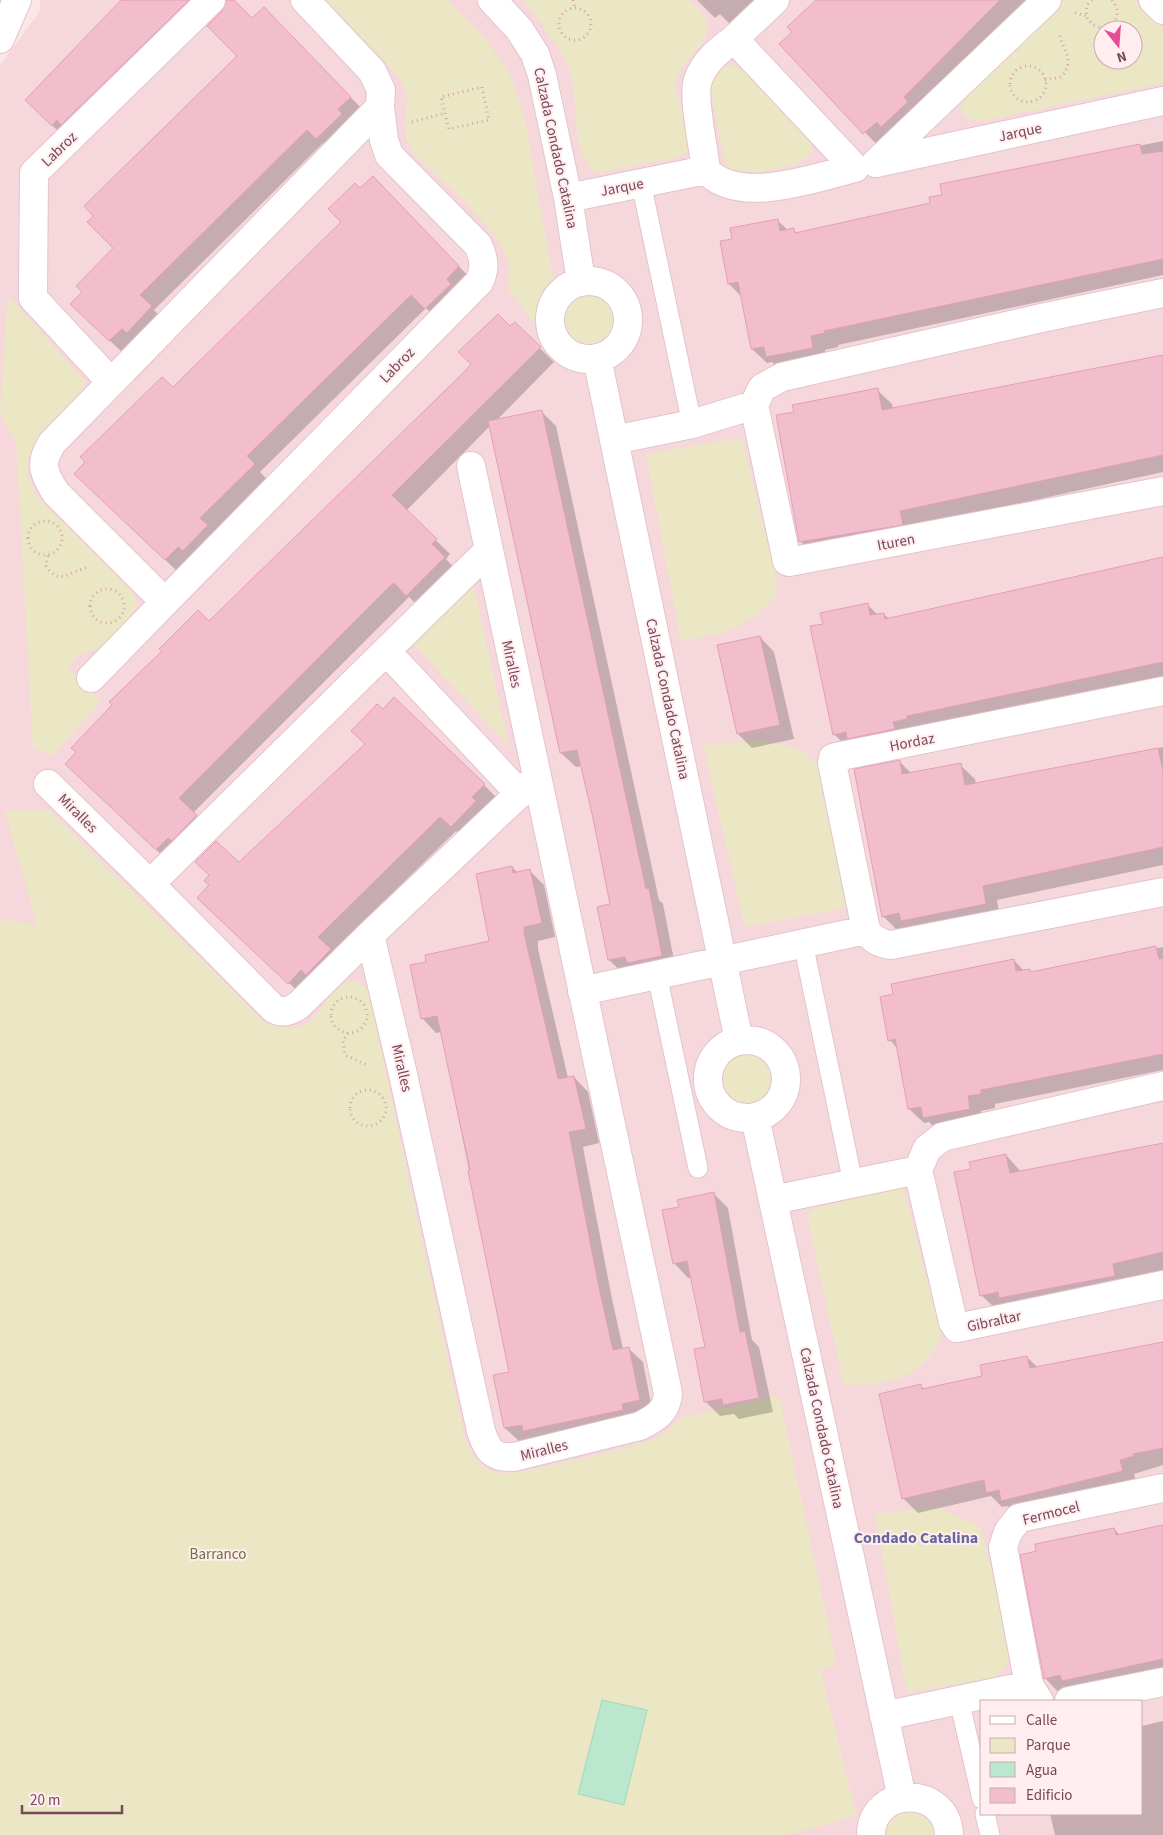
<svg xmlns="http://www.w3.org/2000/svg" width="1163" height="1835" viewBox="0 0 1163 1835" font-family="'Source Sans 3',sans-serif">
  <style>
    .residential { fill: #f6d8dc; fill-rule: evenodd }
    .green { fill: #ebe7c4; fill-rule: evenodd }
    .water { fill: #bae7ce; stroke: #a0d9ba }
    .shadow { fill: #0003 }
    .building { fill: #f2becd; stroke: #e59eb4 }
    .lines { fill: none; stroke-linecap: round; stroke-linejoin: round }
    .lane-casing { stroke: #e4c3cb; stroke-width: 21 }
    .street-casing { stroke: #e4c3cb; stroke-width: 30 }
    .path { stroke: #d8a0b1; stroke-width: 3; stroke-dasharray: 1 4; stroke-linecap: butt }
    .lane { stroke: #fff; stroke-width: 19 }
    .street { stroke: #fff; stroke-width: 28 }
    .labels { text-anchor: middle; stroke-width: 4; stroke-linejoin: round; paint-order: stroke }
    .street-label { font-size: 15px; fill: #774a59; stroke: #ffedef }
    .park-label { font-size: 15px; fill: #70703d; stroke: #ffedef }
    .neighbourhood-label { font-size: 16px; font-weight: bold; fill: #66689a; stroke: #ffedef }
  </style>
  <rect width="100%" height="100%" fill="#fde6e8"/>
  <!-- residential -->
  <path class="residential" d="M40,0H1163V1835H587L483,1498L37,926L0,919V65L40,11ZM1103,30H1133V60H1103ZM982,1701H1142V1814H982Z"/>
  <!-- green -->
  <path class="green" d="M324,0H448L487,41L512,78L525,120L553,279L540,314V330L507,288C509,278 511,270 508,261C497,226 440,180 414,153L406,138L405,120L408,98L400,78Z
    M523,0H689L700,10L708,24L704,41L682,67L675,83L690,148L683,156L597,173C569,156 580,99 570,71C560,44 540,22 523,0Z
    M1064,0H1134L1163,29V83L981,121C967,120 955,112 964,97ZM1103,30H1133V60H1103Z
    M732,65L747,73L809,139L812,149L810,155L798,163C781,167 739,182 726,165L710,89C711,77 720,67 732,65Z
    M559 320a30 30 0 1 1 60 0a30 30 0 1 1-60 0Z
    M8,296L85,381C84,393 76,399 68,407C40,436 11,457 39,499L130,589L137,602C134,616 110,643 96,649C84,654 75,655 68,668L101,701L53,755L33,748L16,441L0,415Z
    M742,438L776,577V597C742,631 726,633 681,641L646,454Z
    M473,584L509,746L413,644Z
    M762,741L798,749L821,766L846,908L745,927L703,745Z
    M49,810L266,1024C322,1041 315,998 349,981L359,983L368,990L465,1440C473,1456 480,1469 499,1473C514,1476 636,1447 653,1439C665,1434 672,1427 680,1418L779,1396L837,1665L821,1670L856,1816L787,1835H0V919L37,925L5,811Z
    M717 1079a30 30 0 1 1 60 0a30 30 0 1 1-60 0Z
    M903,1188L942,1336C919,1382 891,1383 844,1385L807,1216L814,1208Z
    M937,1507L981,1527L1011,1657L1004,1669L995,1677L907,1693L875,1514Z
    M922,1808L940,1835H880L892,1812Z"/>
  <!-- water -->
  <path class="water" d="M602,1700L647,1710L624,1805L578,1794Z"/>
  <!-- shadow -->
  <path class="shadow" d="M121,0H212L67,139L41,115Z
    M697,0H761L733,27L720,14L715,18Z
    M827,0H1030L879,147L781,44Z
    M252,20L278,23L365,112L332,152L323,143L154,310L165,322L125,355L86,318L84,292L115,248L238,56Z
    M1163,141V275L838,345V347L825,350L827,362L782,371L772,362L767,363L752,349L742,297L729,284L721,242L734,240L777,220L788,230H793L798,234L932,204L943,196L941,185Z
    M359,189L387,192L473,281L440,322L426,308L260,472L268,480L180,574L90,488L173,389L343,222Z
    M515,324L554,362L496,421L541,411L556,426L659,900L663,904L676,970L624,974L609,960L611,905L582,766L576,767L561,753L490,426L406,511L450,554L446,559L458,572L421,609L409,597L193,813L211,831L171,864L66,764Z
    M1163,356V472L914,526L815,556L801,542L795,413L877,390L892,404L893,410Z
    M1163,559V678L849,749L834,734L824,625L868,605L878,615L884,614L889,619Z
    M760,637L774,652L794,739L752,748L738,734Z
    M1163,747V865L997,900L1000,918L898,931L883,916L899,761L912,774L960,765L975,779L976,784Z
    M484,785L498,799L467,841L456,831L332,952L344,964L304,997L213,912L239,864Z
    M512,867L518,873L530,871L544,885L555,937L538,941V949L568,1078L574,1077L588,1092L599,1143L583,1147L612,1299L623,1349L628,1348L643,1362L653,1414L520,1442L505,1428L510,1373L441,1032L436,1033L422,1018L428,963L491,942Z
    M1163,947V1070L995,1104V1108L981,1111L984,1123L938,1131L929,1122L924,1123L909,1109L897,1048L890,1040L1014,960L1024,971L1030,970L1032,973Z
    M1163,1144V1270L1127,1278L1129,1290L996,1309L981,1295L972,1170L1006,1155L1021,1172Z
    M714,1194L728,1208L752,1340L759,1347L773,1412L739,1419L734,1414L720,1416L706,1402V1348L691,1277L688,1278L674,1263L680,1208Z
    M1163,1343V1465L1134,1474L1137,1486L1017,1515L1008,1506L1002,1507L991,1496L918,1513L903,1498L921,1386L925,1390L984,1377L1027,1357L1038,1368Z
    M1163,1526V1677L1059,1693L1045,1678L1114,1529L1120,1535Z
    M1163,1721V1835H1055L1050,1814H1142V1726Z"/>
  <!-- building -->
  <path class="building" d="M121,0H189L61,125L57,120L52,126L25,100Z
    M226,0H234L252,18L264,7L351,97L338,109L342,114L316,139L307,130L140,295L152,306L127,333L122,329L109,341L70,304L82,292L76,286L113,248L87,222L93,216L84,206L237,56L207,26L222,11Z
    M816,0H1000L904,97L908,102L881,127L877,122L863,134L779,44L792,32L787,27Z
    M1140,144L1142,154L1163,151V259L824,331L825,333L811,336L813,348L766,357L764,347L751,349L738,282L728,284L720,241L732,239L730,228L778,219L780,231L794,228L795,233L930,203L929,197L942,195L940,184Z
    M373,176L459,266L447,279L451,284L425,309L411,295L247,456L255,464L200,518L208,525L183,551L178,547L165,560L74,474L85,462L80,457L162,377L173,387L341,222L328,209L355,183L360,188Z
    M498,314L510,326L515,322L541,347L392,495L437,539L432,544L445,557L406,596L394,583L388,588L179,798L197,815L172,841L168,838L156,850L65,764L76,752L71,748L112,705L109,702L162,651L159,649L198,610L209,621L466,370L471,364L458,352Z
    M1163,355V455L900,511L903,525L799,542L776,415L794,412L792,405L878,388L882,410Z
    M542,410L646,889L649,888L662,956L627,963L625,957L608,960L597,907L610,904L593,818L577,750L560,753L488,421Z
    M1163,557V662L907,716V719L893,722L895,729L847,739L846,732L833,735L810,626L823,624L820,613L868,603L870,615L884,613L885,619Z
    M760,636L780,725L737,734L717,645Z
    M394,697L485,784L472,797L476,801L451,827L440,817L318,937L331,949L306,975L301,970L288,984L197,898L209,885L204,881L209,875L195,862L216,841L239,862L365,744L351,731L377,704L383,709Z
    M1158,748L1163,771V847L983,886L986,904L901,921L899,913L882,917L854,769L900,760L902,774L961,763L965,785Z
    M512,866L513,873L530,869L542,923L524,927V933L558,1079L574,1076L586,1129L569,1132L598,1283L613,1350L629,1347L640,1400L622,1404L623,1410L523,1431L522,1425L504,1428L493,1375L509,1372L468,1171L470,1170L437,1016L421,1019L410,965L426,962L425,955L489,941L476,874Z
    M1156,946L1159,959L1163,958V1054L981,1090V1094L968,1096L970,1109L923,1118L921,1107L908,1109L895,1039L888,1041L880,997L893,994L891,984L1014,959L1016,971L1030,969L1031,972Z
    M1163,1143V1252L1113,1264L1115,1276L999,1298L998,1292L980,1296L954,1172L971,1169L969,1162L1006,1154L1010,1173Z
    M714,1192L740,1332L745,1331L759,1398L723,1405L722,1399L704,1402L694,1349L705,1347L687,1261L673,1264L662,1210L679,1207L677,1200Z
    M1163,1342V1448L1133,1454L1134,1456L1120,1460L1123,1471L1001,1501L999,1490L986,1493L984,1480L902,1499L879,1394L921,1384L922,1389L982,1376L980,1365L1027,1356L1030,1368Z
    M1163,1525V1659L1062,1681L1060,1675L1044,1679L1020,1555L1036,1551L1035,1544L1114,1528L1116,1535Z"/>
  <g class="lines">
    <defs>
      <path id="lane" d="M641,183L692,424
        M803,943L853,1183
        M657,975L698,1168
        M959,1700L982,1799
        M985,1814L990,1835"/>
      <path id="street" d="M305,0L372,71L381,90L380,107L52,443C39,463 43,473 56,493L165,602L479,282C486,269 484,258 478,245L389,155L384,140L380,107
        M492,0L519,29L535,54L542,75L568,198L581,281
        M1153,0L1163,10
        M0,39L17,0
        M734,39L855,168C814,178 738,206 706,170C704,150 692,96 698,80C704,62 719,50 734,39Z
        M734,39L775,0
        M876,163L1163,101
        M876,163L1047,0
        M568,198L706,170
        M550 320a39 39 0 1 1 78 0a39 39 0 1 1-78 0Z
        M1163,293L1046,317L782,377L762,388L754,405L787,561L789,562L1163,491
        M597,358L739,1041
        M111,382L33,298L34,173L211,0
        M614,440L692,424L754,405
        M471,466L489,550
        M91,678L165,602
        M1163,691L836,757L833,758L832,763L866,930C872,939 880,944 891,945L1163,892
        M48,784L150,884
        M520,794L386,651L489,550L668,1393C667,1411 656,1418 640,1426L514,1457C492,1458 488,1451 481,1431L402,1070L370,935L536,778
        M370,935L299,1005C292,1010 283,1014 274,1009L150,884L386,651
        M582,991L866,930
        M708 1079a39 39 0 1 1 78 0a39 39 0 1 1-78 0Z
        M1163,1086L942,1137L927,1149L918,1170L953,1322L957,1328L1163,1285
        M755,1117L902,1798
        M773,1200L918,1170
        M1039,1701L1029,1685L1003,1547L1008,1532L1019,1518L1163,1488
        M1069,1701L1163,1682
        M884,1716L1029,1685
        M871,1835C871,1786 947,1784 949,1835"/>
    </defs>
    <!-- lane casing -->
    <use href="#lane" class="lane-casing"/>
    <!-- street casing -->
    <use href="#street" class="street-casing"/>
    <!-- path -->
    <path class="path" d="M573,0L575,9
      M1092,0L1087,5L1086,16C1100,41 1129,20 1112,0
      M559 24a16 16 0 1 1 32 0a16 16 0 1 1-32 0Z
      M1075,13L1086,16
      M1010 84a18 18 0 1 1 36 0a18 18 0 1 1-36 0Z
      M1045,80L1061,77C1076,61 1063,50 1059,33
      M482,87L489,120L449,129L441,97Z
      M412,122L445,113
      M28 538a17 17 0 1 1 34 0a17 17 0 1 1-34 0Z
      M48,556L46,566C59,586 69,572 86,568
      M90 606a17 17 0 1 1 34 0a17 17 0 1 1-34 0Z
      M331 1015a18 18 0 1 1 36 0a18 18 0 1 1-36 0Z
      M348,1033L343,1041L345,1055L369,1066
      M350 1108a18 18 0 1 1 36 0a18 18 0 1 1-36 0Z"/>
    <!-- lane -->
    <use href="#lane" class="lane"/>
    <!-- street -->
    <use href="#street" class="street"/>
  </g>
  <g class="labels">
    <!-- street labels -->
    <g class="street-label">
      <text transform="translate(1020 132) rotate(-12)" y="5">Jarque</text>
      <text transform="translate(556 148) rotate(78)" y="5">Calzada Condado Catalina</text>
      <text transform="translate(59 149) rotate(-44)" y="5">Labroz</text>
      <text transform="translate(622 187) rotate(-11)" y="5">Jarque</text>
      <text transform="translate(397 365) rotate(-46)" y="5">Labroz</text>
      <text transform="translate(896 542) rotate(-11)" y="5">Ituren</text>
      <text transform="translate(512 664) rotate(78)" y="5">Miralles</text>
      <text transform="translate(668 699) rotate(78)" y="5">Calzada Condado Catalina</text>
      <text transform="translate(912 742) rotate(-11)" y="5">Hordaz</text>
      <text transform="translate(78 813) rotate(45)" y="5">Miralles</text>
      <text transform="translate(402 1068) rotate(77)" y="5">Miralles</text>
      <text transform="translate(994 1321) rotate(-12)" y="5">Gibraltar</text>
      <text transform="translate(822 1428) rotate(78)" y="5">Calzada Condado Catalina</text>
      <text transform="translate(544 1450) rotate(-14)" y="5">Miralles</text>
      <text transform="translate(1051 1513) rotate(-14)" y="5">Fermocel</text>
    </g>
    <!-- park labels -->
    <g class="park-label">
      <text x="218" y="1559">Barranco</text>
    </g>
    <!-- neighbourhood labels -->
    <g class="neighbourhood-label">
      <text x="916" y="1543">Condado Catalina</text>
    </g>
  </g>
  <!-- legend -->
  <rect x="980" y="1700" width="162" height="115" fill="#ffedef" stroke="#c9acb3"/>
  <rect x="990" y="1716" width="25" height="8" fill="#ffffff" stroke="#c9acb3"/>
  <text x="1026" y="1725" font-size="15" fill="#774a59">Calle</text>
  <rect x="990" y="1738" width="25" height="15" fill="#ebe7c4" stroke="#c9acb3"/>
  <text x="1026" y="1750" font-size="15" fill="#774a59">Parque</text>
  <rect x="990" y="1762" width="25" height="15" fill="#bae7ce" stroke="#c9acb3"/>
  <text x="1026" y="1775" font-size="15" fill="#774a59">Agua</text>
  <rect x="990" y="1788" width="25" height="15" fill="#f2becd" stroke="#c9acb3"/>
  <text x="1026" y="1800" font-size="15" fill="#774a59">Edificio</text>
  <!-- north arrow -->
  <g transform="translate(1118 45) rotate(163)"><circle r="24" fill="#ffedef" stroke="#c9acb3"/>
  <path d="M0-4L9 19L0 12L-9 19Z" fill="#e74b95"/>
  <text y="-8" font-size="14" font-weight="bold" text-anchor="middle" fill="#774a59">N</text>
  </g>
  <!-- scale -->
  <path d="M22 1805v8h100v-8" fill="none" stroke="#774a59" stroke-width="2.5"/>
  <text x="30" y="1805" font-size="15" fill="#774a59" stroke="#ffedef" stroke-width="4" paint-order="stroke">20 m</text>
</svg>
